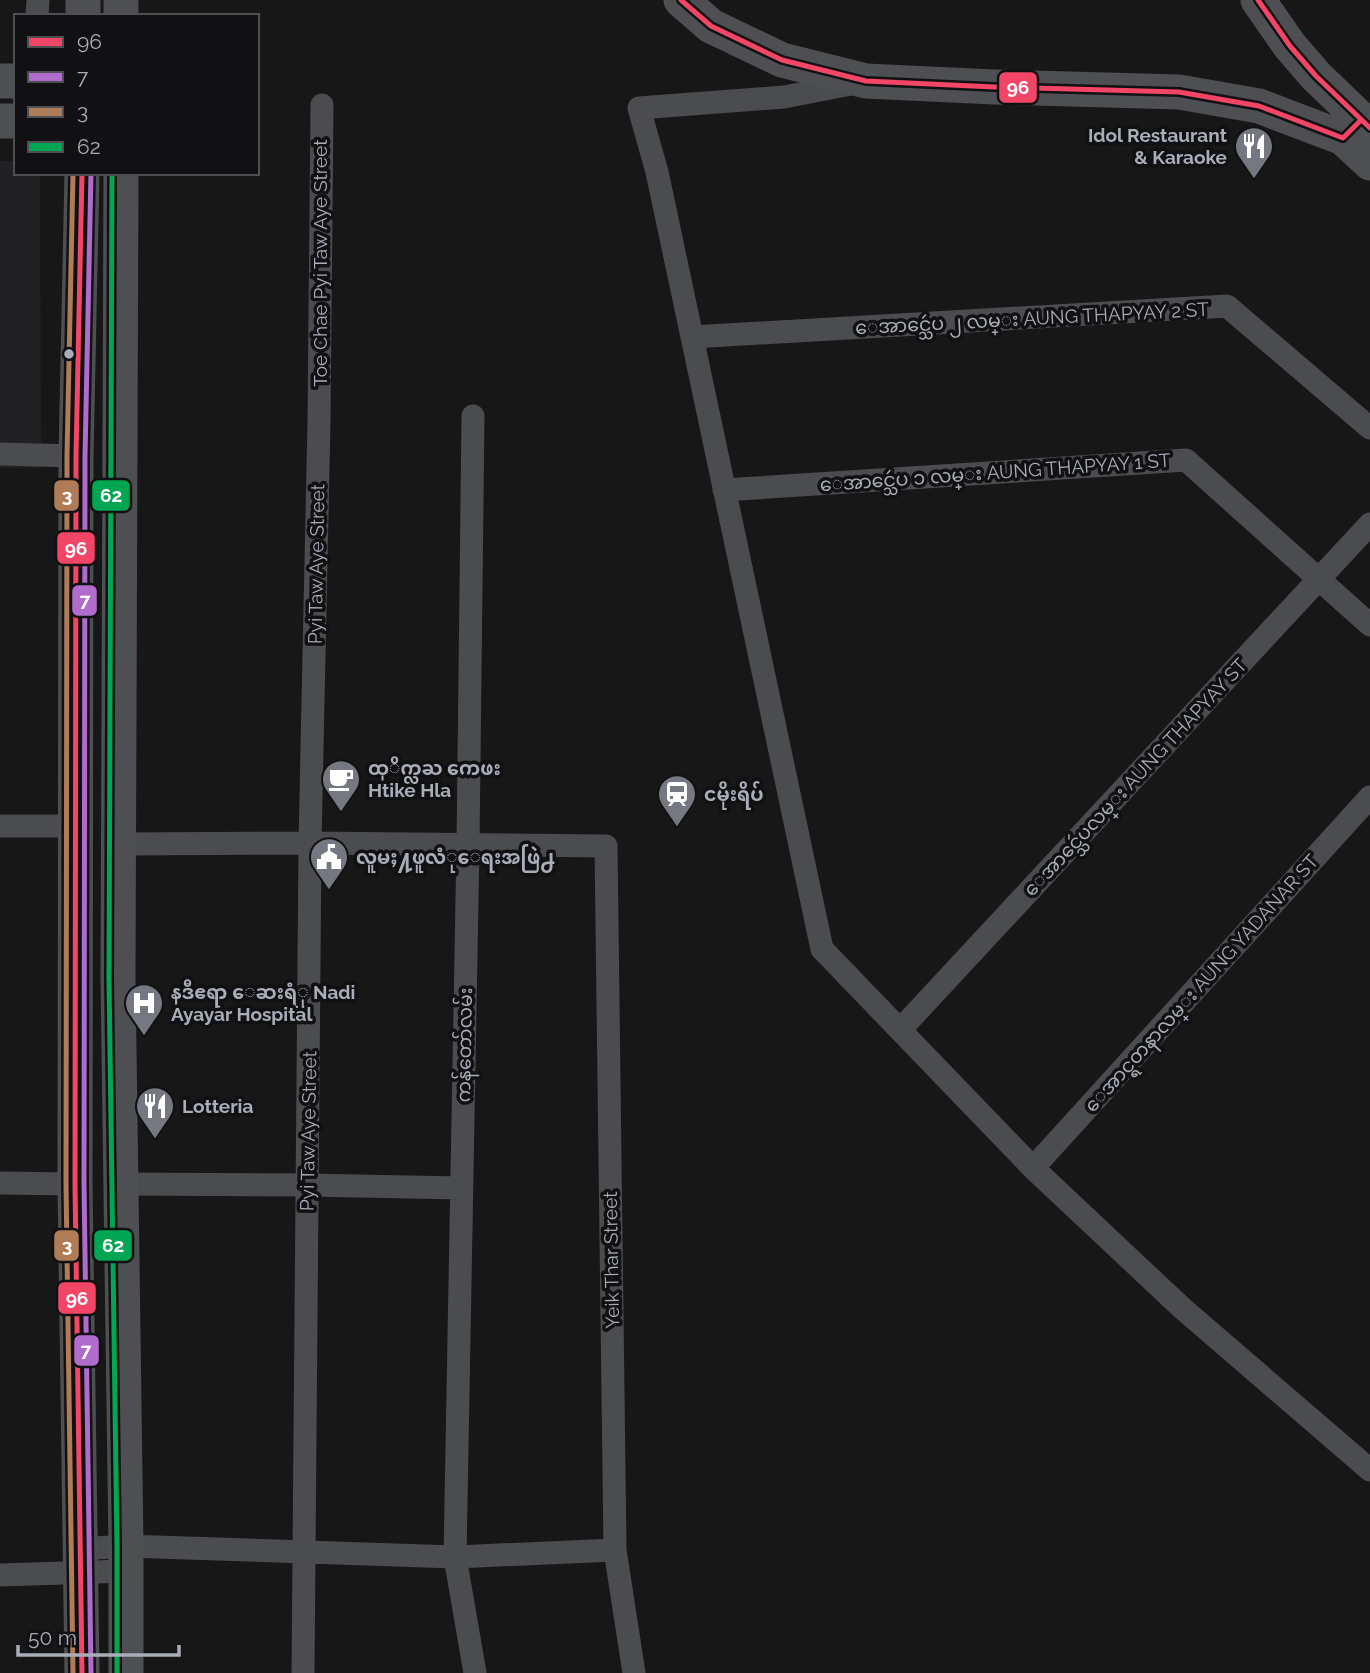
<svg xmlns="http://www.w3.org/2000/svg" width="1370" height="1673" viewBox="0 0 1370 1673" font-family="Raleway,'Noto Sans Myanmar',sans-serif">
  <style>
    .built { fill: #212123 }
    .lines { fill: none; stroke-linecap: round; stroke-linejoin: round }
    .street { stroke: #4b4c50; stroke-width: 23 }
    .primary { stroke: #4d4f52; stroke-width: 35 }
    .bus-1-casing { stroke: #111113; stroke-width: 10 }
    .bus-2-casing { stroke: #111113; stroke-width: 10 }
    .bus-3-casing { stroke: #111113; stroke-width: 10 }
    .bus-4-casing { stroke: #111113; stroke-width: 10 }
    .bus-1 { stroke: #f34667; stroke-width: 5 }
    .bus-2 { stroke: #b06ccc; stroke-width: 5 }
    .bus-3 { stroke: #b07c57; stroke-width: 5 }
    .bus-4 { stroke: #00a651; stroke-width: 5 }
    .bus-dot { fill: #a8adb8; stroke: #111113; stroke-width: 2.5 }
    .labels { text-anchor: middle; stroke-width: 7; stroke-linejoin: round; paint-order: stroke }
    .poi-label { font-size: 19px; font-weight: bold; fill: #a8adb8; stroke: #111113; text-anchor: start }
    .street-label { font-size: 19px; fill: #a8adb8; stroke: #111113 }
    .line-badge { stroke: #111113; stroke-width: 2.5 }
    .badge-label { font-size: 19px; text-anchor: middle; font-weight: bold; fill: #fff }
  </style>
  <rect width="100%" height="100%" fill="#171717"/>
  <!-- built -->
  <path class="built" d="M0,161H16V173H40L41,468H0Z"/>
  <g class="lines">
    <!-- street -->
    <path class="street" d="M37,16L38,0
      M856,83L784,97L639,108L657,172L822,949L1033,1168L1182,1308L1370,1470
      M692,337L1227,306L1370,428
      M473,416L468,845L455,1557L475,1673
      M0,454L76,456
      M724,490L1186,460L1370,625
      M0,826H77
      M117,844L310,843L606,846L615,1550L634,1673
      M900,1030L1370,524
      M1033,1168L1370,797
      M0,1183L75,1184
      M119,1184L307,1185L461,1188
      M79,1549L126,1546L455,1557L615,1550
      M0,1575L126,1571
      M303,1673L310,843L319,421L322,105"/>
    <!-- primary -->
    <path class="primary" d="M681,0L711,26L782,60L866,81L994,87L1179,92L1259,106L1343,138L1370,163
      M1258,0L1290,46L1316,76L1370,128
      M83,16V0
      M121,16V0
      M0,81H16
      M0,121H16
      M121,173L118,978L126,1546V1673
      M82,1673L75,1184L76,456L82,173"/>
    <defs>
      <path id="bus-1" d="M681,0L711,26L782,60L866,81L994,87L1179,92L1259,106L1343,138L1361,120
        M1258,0L1290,46L1316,76L1370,128
        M82,173L76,456L75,1184L82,1673"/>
      <path id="bus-2" d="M91,173L85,456L84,1184L91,1673"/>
      <path id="bus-3" d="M73,173L67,456L66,1184L73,1673"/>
      <path id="bus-4" d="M112,173L109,978L117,1546V1673"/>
    </defs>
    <!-- bus-1 casing -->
    <use href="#bus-1" class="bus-1-casing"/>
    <!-- bus-2 casing -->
    <use href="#bus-2" class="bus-2-casing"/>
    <!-- bus-3 casing -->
    <use href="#bus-3" class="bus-3-casing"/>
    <!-- bus-4 casing -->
    <use href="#bus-4" class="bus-4-casing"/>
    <!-- bus-1 -->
    <use href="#bus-1" class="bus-1"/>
    <!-- bus-2 -->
    <use href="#bus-2" class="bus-2"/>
    <!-- bus-3 -->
    <use href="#bus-3" class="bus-3"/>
    <!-- bus-4 -->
    <use href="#bus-4" class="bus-4"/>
  </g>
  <!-- icons -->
  <defs>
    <symbol id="restaurant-pin" viewBox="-11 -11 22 30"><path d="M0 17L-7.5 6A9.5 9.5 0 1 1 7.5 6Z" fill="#757880" stroke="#111113"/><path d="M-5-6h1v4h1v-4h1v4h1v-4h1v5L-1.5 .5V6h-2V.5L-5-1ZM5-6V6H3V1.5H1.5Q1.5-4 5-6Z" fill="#fff"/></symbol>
    <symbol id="cafe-pin" viewBox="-11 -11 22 30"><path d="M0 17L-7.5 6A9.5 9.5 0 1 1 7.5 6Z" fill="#757880" stroke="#111113"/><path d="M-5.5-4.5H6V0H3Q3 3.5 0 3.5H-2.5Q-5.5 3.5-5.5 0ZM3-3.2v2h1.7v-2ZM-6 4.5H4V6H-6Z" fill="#fff"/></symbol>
    <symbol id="station-pin" viewBox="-11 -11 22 30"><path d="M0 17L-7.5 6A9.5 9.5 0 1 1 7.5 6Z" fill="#757880" stroke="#111113"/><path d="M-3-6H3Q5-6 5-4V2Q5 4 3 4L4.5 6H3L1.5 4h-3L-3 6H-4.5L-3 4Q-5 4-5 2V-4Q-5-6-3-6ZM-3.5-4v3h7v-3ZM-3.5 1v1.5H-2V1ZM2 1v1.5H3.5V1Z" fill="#fff"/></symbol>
    <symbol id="civic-pin" viewBox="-11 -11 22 30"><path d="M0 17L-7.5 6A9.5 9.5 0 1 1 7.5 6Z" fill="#757880" stroke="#111113"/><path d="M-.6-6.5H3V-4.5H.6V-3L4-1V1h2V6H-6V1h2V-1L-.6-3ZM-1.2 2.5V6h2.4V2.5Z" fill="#fff"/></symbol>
    <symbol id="hospital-pin" viewBox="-11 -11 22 30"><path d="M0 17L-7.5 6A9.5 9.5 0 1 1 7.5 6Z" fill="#757880" stroke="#111113"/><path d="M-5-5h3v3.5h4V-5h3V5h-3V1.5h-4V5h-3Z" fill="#fff"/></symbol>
  </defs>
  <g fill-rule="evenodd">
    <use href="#restaurant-pin" x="1232" y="124" width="44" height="60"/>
    <use href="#cafe-pin" x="319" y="757" width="44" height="60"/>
    <use href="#station-pin" x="655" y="772" width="44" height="60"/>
    <use href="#civic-pin" x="307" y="835" width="44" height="60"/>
    <use href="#hospital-pin" x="122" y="981" width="44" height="60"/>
    <use href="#restaurant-pin" x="133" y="1084" width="44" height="60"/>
  </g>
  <!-- markers -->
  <circle class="bus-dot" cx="69" cy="354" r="6"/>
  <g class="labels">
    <!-- poi labels -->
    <g class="poi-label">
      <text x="1227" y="142" text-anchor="end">Idol Restaurant<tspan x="1227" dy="22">&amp; Karaoke</tspan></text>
      <text x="368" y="775">ထုိက္လႀ ကေဖး<tspan x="368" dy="22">Htike Hla</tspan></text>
      <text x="704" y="801">ငမိုးရိပ်</text>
      <text x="356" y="864">လူမႈ႔ဖူလံုေရးအဖြဲ႕</text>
      <text x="171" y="999">နဒီဧရာ ေဆးရံု Nadi<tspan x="171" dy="22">Ayayar Hospital</tspan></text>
      <text x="182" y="1113">Lotteria</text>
    </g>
    <!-- street labels -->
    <g class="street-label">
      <text transform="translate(320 263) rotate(-90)" y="7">Toe Chae Pyi Taw Aye Street</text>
      <text transform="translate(1032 318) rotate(-3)" y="7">ေအာင္သေဴပ ၂ လမ္း AUNG THAPYAY 2 ST</text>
      <text transform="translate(995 472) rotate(-4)" y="7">ေအာင္သေဴပ ၁ လမ္း AUNG THAPYAY 1 ST</text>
      <text transform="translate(316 564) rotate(-89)" y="7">Pyi Taw Aye Street</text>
      <text transform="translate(1135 777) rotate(-47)" y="7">ေအာင္သေဴပလမ္း AUNG THAPYAY ST</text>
      <text transform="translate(1201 983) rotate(-48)" y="7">ေအာင္ရတနာလမ္း AUNG YADANAR ST</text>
      <text transform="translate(464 1045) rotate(-89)" y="7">ကန်တော်လမ်း</text>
      <text transform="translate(308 1131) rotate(-89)" y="7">Pyi Taw Aye Street</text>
      <text transform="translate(611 1260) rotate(-91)" y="7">Yeik Thar Street</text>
    </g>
  </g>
  <g class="line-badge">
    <rect x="998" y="71" width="40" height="33" rx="7" fill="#f34667"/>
    <rect x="53" y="479" width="27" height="33" rx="7" fill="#b07c57"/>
    <rect x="91" y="479" width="40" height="33" rx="7" fill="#00a651"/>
    <rect x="56" y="531" width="40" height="34" rx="7" fill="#f34667"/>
    <rect x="71" y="584" width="27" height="33" rx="7" fill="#b06ccc"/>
    <rect x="93" y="1229" width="40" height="33" rx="7" fill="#00a651"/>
    <rect x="53" y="1229" width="27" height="33" rx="7" fill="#b07c57"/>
    <rect x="57" y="1281" width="40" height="34" rx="7" fill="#f34667"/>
    <rect x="73" y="1334" width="27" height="33" rx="7" fill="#b06ccc"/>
  </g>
  <g class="badge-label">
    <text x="1018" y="94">96</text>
    <text x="67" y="502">3</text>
    <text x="111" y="502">62</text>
    <text x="76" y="555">96</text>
    <text x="85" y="607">7</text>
    <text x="113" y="1252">62</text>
    <text x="67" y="1252">3</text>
    <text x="77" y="1305">96</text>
    <text x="86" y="1357">7</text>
  </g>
  <!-- legend -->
  <rect x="14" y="14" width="245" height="161" fill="#111113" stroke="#4d4f55" stroke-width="2"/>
  <rect x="28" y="37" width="35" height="10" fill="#f34667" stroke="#4d4f55" stroke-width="2"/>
  <text x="77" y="49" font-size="21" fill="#a8adb8">96</text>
  <rect x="28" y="72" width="35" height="10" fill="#b06ccc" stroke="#4d4f55" stroke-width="2"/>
  <text x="77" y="84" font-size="21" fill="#a8adb8">7</text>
  <rect x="28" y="107" width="35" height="10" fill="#b07c57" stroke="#4d4f55" stroke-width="2"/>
  <text x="77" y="119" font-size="21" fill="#a8adb8">3</text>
  <rect x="28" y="142" width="35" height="10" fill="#00a651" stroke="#4d4f55" stroke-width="2"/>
  <text x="77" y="154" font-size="21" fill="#a8adb8">62</text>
  <!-- scale -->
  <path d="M18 1645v10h161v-10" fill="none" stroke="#a8adb8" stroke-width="3.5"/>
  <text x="28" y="1645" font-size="21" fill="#a8adb8" stroke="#111113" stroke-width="5" paint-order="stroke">50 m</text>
</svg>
